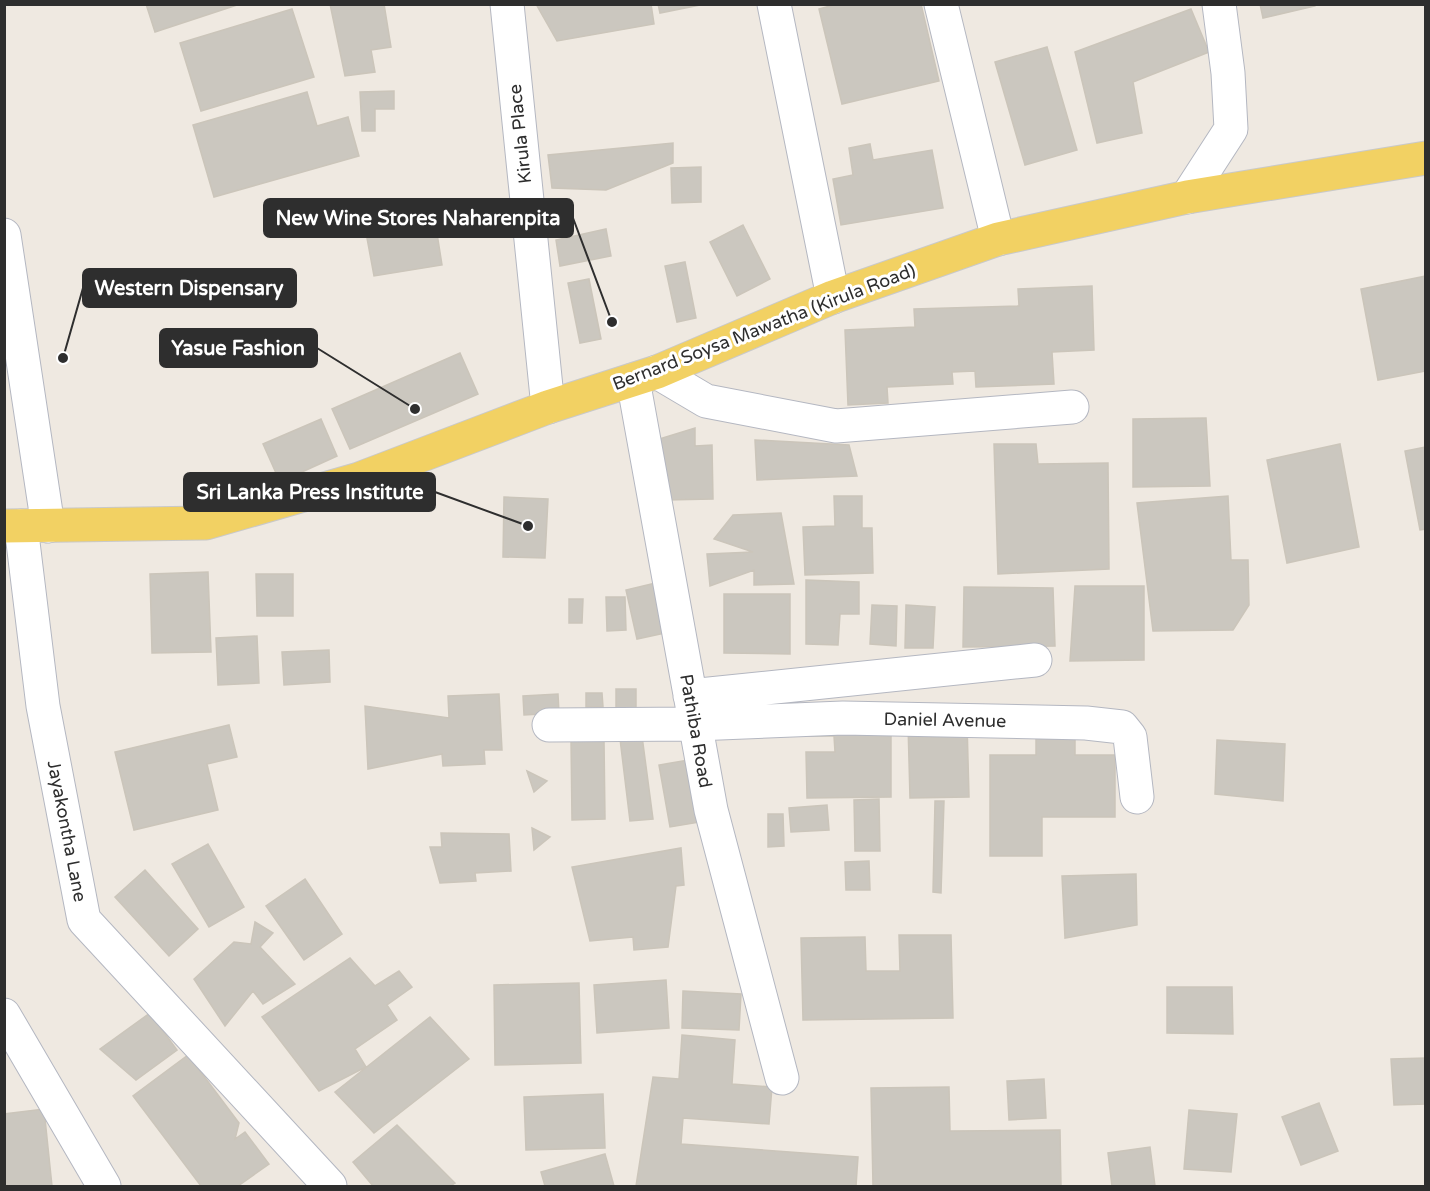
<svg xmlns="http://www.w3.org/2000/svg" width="1430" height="1191" viewBox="0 0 1430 1191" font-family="'Varela Round',sans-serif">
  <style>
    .building { fill: #cbc7bf; stroke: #cbc5ba; stroke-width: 1.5 }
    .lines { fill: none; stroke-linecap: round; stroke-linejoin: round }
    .minor-casing { stroke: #b4b7c1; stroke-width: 35 }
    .major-casing { stroke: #c9c9c9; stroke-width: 35 }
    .minor { stroke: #fff; stroke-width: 33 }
    .major { stroke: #f2d163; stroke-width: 33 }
    .labels { text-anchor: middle; stroke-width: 6; stroke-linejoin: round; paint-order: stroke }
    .street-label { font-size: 18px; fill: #2e2e2e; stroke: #fff }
    .leader { fill: none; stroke: #2e2e2e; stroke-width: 2 }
    .callout-dot { fill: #2e2e2e; stroke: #fff; stroke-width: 2 }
    .callout { fill: #2e2e2e; stroke: #2e2e2e; stroke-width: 2 }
    .callout-label { font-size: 20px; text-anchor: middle; font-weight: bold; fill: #fff }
  </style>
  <rect width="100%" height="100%" fill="#efe9e1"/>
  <!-- building -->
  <path class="building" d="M146,4H240L155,32Z
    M330,4H384L391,47L371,50L375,72L345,76Z
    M536,4H651L654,24L557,41Z
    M658,4H705L660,13Z
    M837,4H921L939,81L842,104L819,9Z
    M1260,4H1315V6L1263,18Z
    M292,9L314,77L201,111L180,43Z
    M1191,9L1209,52L1133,82L1142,133L1097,143L1075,52Z
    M1047,47L1077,150L1025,165L995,62Z
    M394,91V109H375V131H362L360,92Z
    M307,92L317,126L348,117L359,156L214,197L193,125Z
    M673,143V163L606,190L552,188L548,155Z
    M870,144L873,160L932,150L943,208L841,225L833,179L853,175L849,148Z
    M701,167V202L672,203L671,168Z
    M743,225L770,279L737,296L710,242Z
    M436,227L442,265L374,276L367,238Z
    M606,229L611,256L560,266L556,240Z
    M685,262L696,318L677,322L665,266Z
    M1426,276V371L1378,380L1361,289Z
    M1426,276V371L1378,380L1361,289Z
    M589,279L601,339L580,343L568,283Z
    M1092,286L1094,350L1052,352L1054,384L976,387L975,371L952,372L953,384L887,387L888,403L848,405L845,330L915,327L914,309L1019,306L1018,289Z
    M460,353L478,394L350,449L332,409Z
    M1206,418L1210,486L1133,487V419Z
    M321,419L337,456L280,482L263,444Z
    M695,428V446L712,445L713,499L666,500L656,440Z
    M755,440L849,445L857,476L757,480Z
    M994,444H1036L1038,464L1108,463L1109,569L998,574Z
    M1340,444L1359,547L1287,563L1267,460Z
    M1426,447V529L1420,530L1405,451Z
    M1426,447V529L1420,530L1405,451Z
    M834,496H862V528H872L873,573L805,575L803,527L835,526Z
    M1228,496L1231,560H1248L1249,605L1233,630L1153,631L1137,503Z
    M504,497L548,499L545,558L503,557Z
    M781,513L794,584L754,585V570L710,586L707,554L753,552L714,539L733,515Z
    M208,572L211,652L152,653L150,574Z
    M256,574H293V616H257Z
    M806,580L859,582V614H840L838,645L806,644Z
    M660,582L670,632L637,639L626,590Z
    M1075,586H1144V660L1070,661Z
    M964,587L1053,588L1055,646L963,647Z
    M724,594H790V654L724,653Z
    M606,597H625L626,630L607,631Z
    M569,599H583L582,623H569Z
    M872,605L897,606L896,646L870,644Z
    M906,605L935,607L933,648H905Z
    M257,636L259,683L218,685L216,638Z
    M329,650L330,682L284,685L282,652Z
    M616,689H636V717H616Z
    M586,693H602L603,707H586Z
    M499,694L502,750H484L485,764L443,766L442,754L368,769L365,706L449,718L448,696Z
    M558,694L559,713L524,715L523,696Z
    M967,722L969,797L910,798L908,724Z
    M891,723V797L807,798L806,752H835L834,736H805Z
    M229,725L237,757L207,764L218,810L134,830L115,752Z
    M1036,729H1075V755H1115V817H1042V856H990V755H1036Z
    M642,736L653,819L630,821L620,739Z
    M571,740H604L605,819L572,820Z
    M1217,740L1285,744L1283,801L1215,794Z
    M694,759L706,821L670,827L659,765Z
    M527,771L547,781L534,792Z
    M879,799L880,851H855L854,800Z
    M935,801H944L941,893L933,892Z
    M827,805L829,830L791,832L789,808Z
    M768,814H783L784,846L768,847Z
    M532,828L550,837L534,850Z
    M441,833L509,834L511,871L475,873L476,881L440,883L430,847H442Z
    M208,844L244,907L209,927L172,864Z
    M681,848L684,885L676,886L668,947L634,950L633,937L590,941L572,867Z
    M869,861L870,890H846L845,862Z
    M145,870L198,929L169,956L115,897Z
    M1136,874L1137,925L1065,938L1062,876Z
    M305,879L342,934L304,960L266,906Z
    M255,922L273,933L260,947L295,984L263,1004L253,991L225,1026L194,979L234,942L251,944Z
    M899,935H951L953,1018L803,1020L801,938L865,937L866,971H900Z
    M350,958L375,986L399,971L412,987L387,1005L397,1020L355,1049L366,1067L319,1091L262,1017Z
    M666,980L669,1028L597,1033L594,985Z
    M579,983L581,1063L495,1065L494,985Z
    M1167,987H1232L1233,1034L1167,1033Z
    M683,991L741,994L739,1030L682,1028Z
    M150,1013L177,1050L136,1080L100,1049Z
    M430,1017L469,1059L374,1133L335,1092Z
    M682,1035L735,1040L732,1084L772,1087L769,1124L683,1118L681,1144L858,1157L856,1186H636L653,1077L679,1079Z
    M188,1055L239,1123L235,1139L245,1132L269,1164L238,1186H201L133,1096Z
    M1426,1058V1104L1394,1105L1391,1059Z
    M1044,1079L1046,1118L1009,1120L1007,1081Z
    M949,1087L950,1131L1060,1130L1061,1186H873L871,1088Z
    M603,1094L605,1148L526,1150L524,1097Z
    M1319,1103L1338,1151L1301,1165L1282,1117Z
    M44,1109L52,1186H4V1114Z
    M1189,1110L1237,1114L1231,1172L1184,1169Z
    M397,1125L455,1183L450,1186H373L353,1162Z
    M1150,1147L1155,1186H1112L1108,1153Z
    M605,1154L614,1186H545L541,1172Z"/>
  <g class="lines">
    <defs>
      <path id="minor" d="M507,4L548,407
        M774,4L833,297
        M941,4L998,239
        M1187,197L1231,129L1228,73L1219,4
        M4,235L48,526
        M657,372L706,401L836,426L1072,407
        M633,380L711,810L782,1078
        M21,526L43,706L84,920L330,1186
        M690,696L1035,660
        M549,725L695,724L843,718L1086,723L1122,727L1130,737L1137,797
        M4,1015L104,1186"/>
      <path id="major" d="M4,526L206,523L359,479L548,407L657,372L833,297L998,239L1187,197L1426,158"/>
    </defs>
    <!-- minor casing -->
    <use href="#minor" class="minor-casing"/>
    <!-- major casing -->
    <use href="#major" class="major-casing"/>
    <!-- minor -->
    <use href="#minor" class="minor"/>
    <!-- major -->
    <use href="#major" class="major"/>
  </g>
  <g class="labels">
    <!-- street labels -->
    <g class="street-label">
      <text transform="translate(520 134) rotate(-96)" y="6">Kirula Place</text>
      <text transform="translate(764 327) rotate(-21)" y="6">Bernard Soysa Mawatha (Kirula Road)</text>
      <text transform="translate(945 720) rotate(1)" y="6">Daniel Avenue</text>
      <text transform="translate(696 731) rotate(80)" y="6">Pathiba Road</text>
      <text transform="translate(67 831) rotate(79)" y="6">Jayakontha Lane</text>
    </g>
  </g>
  <!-- callouts -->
  <path class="leader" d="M612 322L573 218M63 358L83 288M415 409L317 348M528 526L435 492"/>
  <g class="callout-dot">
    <circle cx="612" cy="322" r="6"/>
    <circle cx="63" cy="358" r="6"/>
    <circle cx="415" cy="409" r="6"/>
    <circle cx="528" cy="526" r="6"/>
  </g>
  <g class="callout">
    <rect x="264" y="199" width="309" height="38" rx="6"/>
    <rect x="83" y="269" width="213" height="38" rx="6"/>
    <rect x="160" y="329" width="157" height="38" rx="6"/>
    <rect x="184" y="473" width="251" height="38" rx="6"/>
  </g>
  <g class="callout-label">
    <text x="418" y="225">New Wine Stores Naharenpita</text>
    <text x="189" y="295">Western Dispensary</text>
    <text x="238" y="355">Yasue Fashion</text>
    <text x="310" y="499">Sri Lanka Press Institute</text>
  </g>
  <!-- border -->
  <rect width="1430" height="1191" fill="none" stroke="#2e2e2e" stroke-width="12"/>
</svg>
